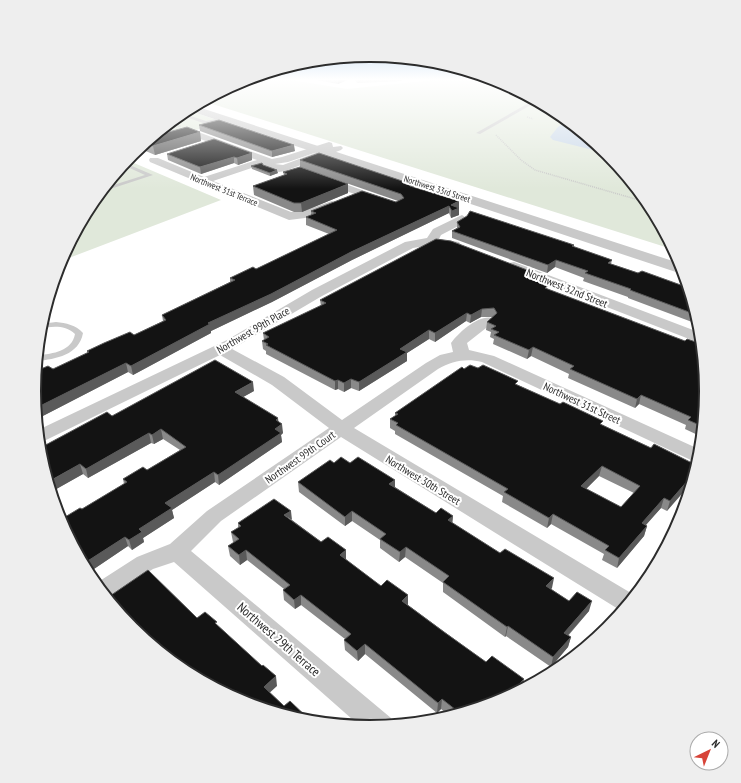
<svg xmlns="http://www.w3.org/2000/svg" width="741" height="783" viewBox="0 0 741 783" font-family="'PT Sans Narrow',sans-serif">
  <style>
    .green { fill: #e0e8da }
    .water { fill: #c7d6e7 }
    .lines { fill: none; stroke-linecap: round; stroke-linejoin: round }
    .path { stroke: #c9c9c9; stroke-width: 1.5; stroke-dasharray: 1 1; stroke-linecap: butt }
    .service { fill: #c9c9c9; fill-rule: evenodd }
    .minor { fill: #c9c9c9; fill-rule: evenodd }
    .tertiary { fill: #c9c9c9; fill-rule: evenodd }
    .wall { fill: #898989; fill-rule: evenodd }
    .shaded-wall { fill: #5a5a5a }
    .building { fill: #131313; stroke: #5a5a5a; fill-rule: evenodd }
    .labels { text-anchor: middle; stroke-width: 4; stroke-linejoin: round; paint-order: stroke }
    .far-street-label { font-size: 9px; fill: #2c2c2c; stroke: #fff }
    .street-label { font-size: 11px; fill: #2c2c2c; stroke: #fff }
    .near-street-label { font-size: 13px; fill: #2c2c2c; stroke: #fff }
    .rim { fill: none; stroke: #2c2c2c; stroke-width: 2 }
  </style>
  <rect width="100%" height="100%" fill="#fff"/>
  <!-- green -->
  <path class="green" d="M251,80H291L347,89L434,80L499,81L558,112L609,154L650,205L675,250L203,101L237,83Z
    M187,110L223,122L142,146L184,112Z
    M127,160L221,200L61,261L91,204Z"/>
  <!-- water -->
  <path class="water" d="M568,120L609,154L553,140L550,137L558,127Z"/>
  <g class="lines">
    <!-- path -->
    <path class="path" d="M527,117L533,119
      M163,128L174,132
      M168,129L180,126L170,123
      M160,131L167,134
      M496,135L521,160L535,170L649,203"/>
    <!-- service -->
    <path class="service" d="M534,100L538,101L480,134L476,133Z
      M202,104L206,105L187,110Z
      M182,113L206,121L217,119L219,120L206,124L180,115Z
      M125,163L153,175L101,192L104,188L145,175L123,165Z
      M56,322C66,323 76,325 83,333C79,355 56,359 37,361L38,355C53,354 72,351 75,334C65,325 52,326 40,329L41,324Z"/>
    <!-- minor -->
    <path class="minor" d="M190,129L272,159L282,157L329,142L332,143L333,147L341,146L343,148L341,150L285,171L279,172L264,167L263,164L213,181L291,212H300L332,201L338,204L336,206L305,218L289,220L150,162L149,160L150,158H158L204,177L257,160L187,134L185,132ZM326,149L283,165L275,164L288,162Z
      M326,177L384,198L386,200L384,202H376L322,182L321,180Z
      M462,215L468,219L466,222L441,235L439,239L459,242L461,245L459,248L455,249L431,245L413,248L322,296L232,349L284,377L342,420L426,363L440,355L453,352L451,343C459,332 479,314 493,318L495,321L467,343L469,350L494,356L701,450L699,463L693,461L482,362C466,358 452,361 438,369L354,428L636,596L623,612L341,437L221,521L191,551L391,718L394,726L361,727L174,562L153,569L107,598L95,584L137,557L170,544L207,511L329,428L272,385L220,355L44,441L39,443L38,430L227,340L312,290L405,242L427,238L433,229Z
      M514,262L701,333L702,344L509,269L507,266L509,263Z"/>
    <!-- tertiary -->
    <path class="tertiary" d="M195,106L682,264L685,275L187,110Z"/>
  </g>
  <!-- wall -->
  <path class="wall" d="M317,80H347L338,84Z
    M355,80H402V81L357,83Z
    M199,125L295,151L272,157L200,131Z
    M200,132L201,141L155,155L141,149V147L154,136Z
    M252,153V160L238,165L234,163L201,174L168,160L167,154Z
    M300,160L414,185V187L459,207V215L451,218L449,213L352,260L272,302L211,331V333L133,375L128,372L37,419L34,391L88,353L87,351L134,335L163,321L162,315L230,282V278L256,269L329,234L306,225V217L311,215V211L396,202L398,201L300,167Z
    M263,165L278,173L270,176L252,169L251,166Z
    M283,172L348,193L302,212H294L254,195L253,186L284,175Z
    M457,222L574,245V247L612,260L611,264L638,273L689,288L700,325L628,298V297L583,281L584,278L555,267L547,273L452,238V231L457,228Z
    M534,280L707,392L702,437L685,429L686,425L639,404L635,408L568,378L569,374L531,356L527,359L493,344L494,339L490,337L491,332L486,330L487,322L493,317H481L470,323L466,321L435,342L429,339L407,353V361L359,391L351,388L344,392L338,389L335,390L266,354V351L263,349L262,341L264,340L263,333L321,306L320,300Z
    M478,368L518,385L651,448L698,466L667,511L661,508L645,525L647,526L644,536L617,568L602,560L604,554L551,524L547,528L502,502L503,496L395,434V431L390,428V419L395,416V413L464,369ZM599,476L634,493L621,507L586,489Z
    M254,391L243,397L279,422L283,433L281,435L282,442L219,485L215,482L172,510L174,518L143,538L144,542L132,550L128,546L88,573L60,520L82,509L124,484L123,479L147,470L180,450L163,439L154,444L151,443L88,478L83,474L51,492L112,416Z
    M334,463H350L395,487L436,513L453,516L452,523L552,588L551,589L569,601L589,611L568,636L571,637L568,647L551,667L506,636L505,637L443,592V583L405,557L399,562L380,548V540L352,521L345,526L299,492L298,482Z
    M292,520L381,586L408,595V605L522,689L499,702L451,717L441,709L437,713L365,654L358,661L345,650L344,640L345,639L301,605L295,609L284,600L283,590L284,589L247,560L240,565L230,556L228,546L233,543V542L231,532L238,528V523Z"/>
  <!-- shaded-wall -->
  <path class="shaded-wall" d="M338,80H347L338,84Z
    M200,132L201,141L155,155L153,146Z
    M294,145L295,151L272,157V151Z
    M252,153V160L238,165L237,158Z
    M234,157V163L201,174L200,167Z
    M277,170L278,173L270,176V173Z
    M348,184V193L302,212L301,203Z
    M459,201V215L451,218V205Z
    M449,206V213L352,260L272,302L211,331V333L133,375L131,366L208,323L351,252Z
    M556,260L555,267L547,273L548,265Z
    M535,273L534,281L527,277Z
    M482,309L481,317L470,323L471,315Z
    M467,313L466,321L435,342V333Z
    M429,330V339L407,353V361L359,391V382L400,349Z
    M533,347L531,356L527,359L529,350Z
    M126,363L128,372L37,419L36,408Z
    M351,379V388L344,392V383Z
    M338,380V389L335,390V381Z
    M253,382L254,391L236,401L235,392Z
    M641,395L639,404L635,408L637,399Z
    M278,418L279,426L282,424L283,433L281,435L282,442L219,485L218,475L275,429L276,420Z
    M161,429L163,439L154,444L152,435Z
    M149,433L151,443L88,478L86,469Z
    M80,464L83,474L51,492L48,482Z
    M602,466L599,476L579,496L581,486Z
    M696,471L694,480L667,511L670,501Z
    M214,472L215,482L172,510L174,518L143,538L144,542L132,550L129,540L139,529L165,503Z
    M395,480V489L389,484Z
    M664,498L661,508L639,533L642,523Z
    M291,511L292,520L284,515Z
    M352,511V521L345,526V517Z
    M553,514L551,524L547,528L549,518Z
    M453,516L452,526L448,520Z
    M647,526L644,536L617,568L619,558Z
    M125,537L128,546L88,573L83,564Z
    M406,547L405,557L399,562L400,552Z
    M246,550L247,560L240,565L239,555Z
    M346,550V560L340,555Z
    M554,578L552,588L544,596L546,586Z
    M301,595V605L295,609L294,600Z
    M408,595V605L402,601Z
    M592,601L589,611L561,643L564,633Z
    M508,626L506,636L505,637L507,627Z
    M571,637L568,647L551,667L553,657Z
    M365,644V654L358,661L357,651Z
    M276,676L277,686L265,697L264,687Z
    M524,679L522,689L519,692L506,699Z
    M442,699L441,709L437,713L438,703Z"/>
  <!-- building -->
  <path class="building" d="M219,120L294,145L272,151L199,125Z
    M187,127L200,132L153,146L146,143L154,136Z
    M214,139L252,153L237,158L234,157L200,167L167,154Z
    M319,153L414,185L410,186L459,201L451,205L459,208L452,211L449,206L351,252L271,294L208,323L210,324L131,366L126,363L36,408L34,391L36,371L48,366L53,369L89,352L87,351L104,343L130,332L134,335L166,320L162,315L235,280L230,278L253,267L256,269L337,230L306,217L316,213L311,211L362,191L396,202L404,198L401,194L300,160Z
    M262,163L263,165L277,170L270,173L251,166Z
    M300,167L348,184L301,203H294L253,186L287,174L283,172Z
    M470,211L574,245L572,246L612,260L608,263L638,273L642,271L689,288L697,315L630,290L631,289L585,273L588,271L556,260L548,265L452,231L460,227L457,222L467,216Z
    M436,239L451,241L535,273L527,277L549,285L545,288L685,341L687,339L702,344L707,392L704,427L688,420L691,417L641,395L637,399L570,369L574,366L533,347L529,350L494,335L499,332L491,329L496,326L487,322L497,313L494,308L482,309L471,315L467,313L435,333L429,330L400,349L407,352L359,382L351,379L344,383L338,380L335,381L266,345L268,344L262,341L269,337L263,333L326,303L320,300Z
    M215,360L253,382L235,392L278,418L276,420L282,424L275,429L281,433L218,475L214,472L165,503L172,508L139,529L142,532L129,540L125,537L83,564L60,520L80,508L82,509L127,482L123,479L143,467L147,470L186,447L161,429L152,435L149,433L86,469L80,464L48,482L40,457V448L107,412L112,416Z
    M470,365L478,368L483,365L518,381L515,384L560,404L563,402L603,421L600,424L651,448L654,444L698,466L696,471L670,501L664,498L642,523L647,526L619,558L605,550L609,546L553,514L549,518L504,492L508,489L396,425L398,423L390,419L398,414L395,413L462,367L464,369ZM602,466L640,486L621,507L581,486Z
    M341,457L350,463L358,457L395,480L389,484L436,513L441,508L453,516L448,520L500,553L505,549L554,578L546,586L569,601L577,592L592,601L564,633L571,637L553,657L508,626L507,627L443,582L449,576L406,547L400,552L380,539L386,534L352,511L345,517L298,482L330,460L334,463Z
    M274,499L291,511L284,515L321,542L328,537L346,550L340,555L381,586L387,580L408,595L402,601L444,632L486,662L492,656L524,679L506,699L499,702L461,714L442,699L438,703L365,644L357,651L344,640L351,634L301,595L294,600L283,590L290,585L246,550L239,555L228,546L239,539L231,532L241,526L238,523Z
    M148,570L197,618L205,612L217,622L215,623L262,666L263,665L276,676L264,687L284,706L290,701L312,722L305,721L242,702L183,671L132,629L107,598Z"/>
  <!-- sky -->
  <linearGradient id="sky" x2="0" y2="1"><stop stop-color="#9bc2e8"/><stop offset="0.42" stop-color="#fff"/><stop offset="1" stop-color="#fff" stop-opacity="0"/></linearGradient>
  <rect width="741" height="189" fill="url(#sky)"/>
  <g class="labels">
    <!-- far-street labels -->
    <g class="far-street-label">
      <text transform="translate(437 189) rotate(18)" y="3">Northwest 33rd Street</text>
      <text transform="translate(224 190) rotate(22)" y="3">Northwest 31st Terrace</text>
    </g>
    <!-- street labels -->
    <g class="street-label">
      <text transform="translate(567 288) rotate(22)" y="4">Northwest 32nd Street</text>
      <text transform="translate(253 330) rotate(-30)" y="4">Northwest 99th Place</text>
      <text transform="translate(582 403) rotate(25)" y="4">Northwest 31st Street</text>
      <text transform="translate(300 457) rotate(-35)" y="4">Northwest 99th Court</text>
      <text transform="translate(423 480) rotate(31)" y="4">Northwest 30th Street</text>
    </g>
    <!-- near-street labels -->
    <g class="near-street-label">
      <text transform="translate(279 639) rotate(41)" y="5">Northwest 29th Terrace</text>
    </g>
  </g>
  <!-- crop -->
  <path d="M0 0H741V783H0ZM41 391a329 329 0 1 1 658 0a329 329 0 1 1-658 0Z" fill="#eee" fill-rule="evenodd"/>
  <path class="rim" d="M41 391a329 329 0 1 1 658 0a329 329 0 1 1-658 0Z"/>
  <!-- north arrow -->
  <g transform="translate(709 751) rotate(43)"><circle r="19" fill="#ffffff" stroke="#ababab"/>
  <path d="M0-3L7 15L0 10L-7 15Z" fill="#d74439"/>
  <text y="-6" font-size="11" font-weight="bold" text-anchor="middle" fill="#2c2c2c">N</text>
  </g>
</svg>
